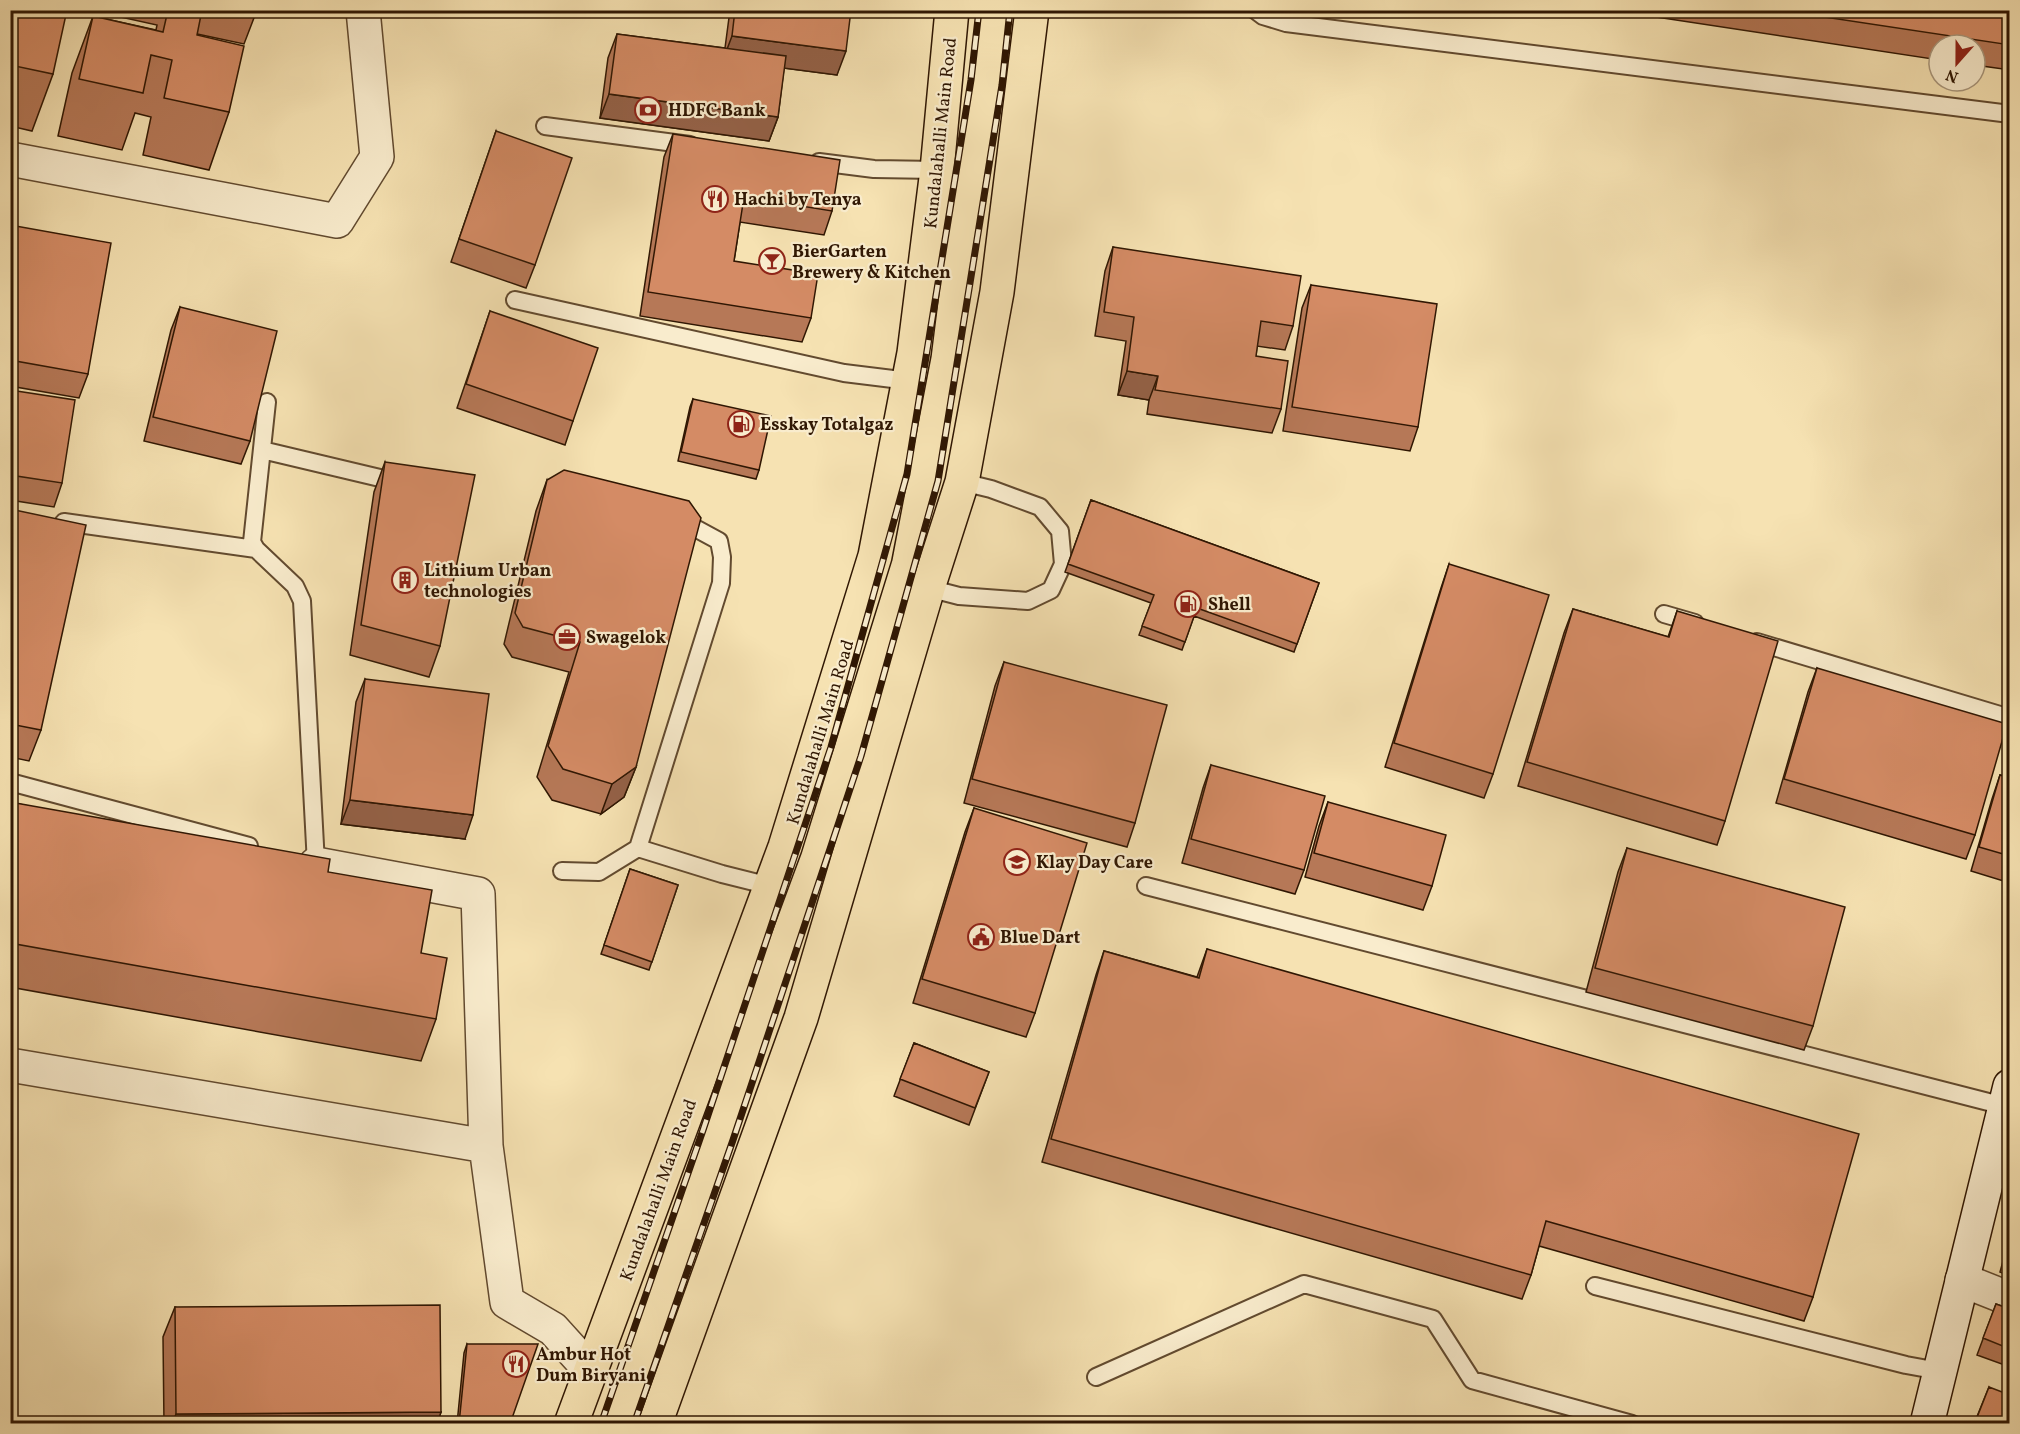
<svg xmlns="http://www.w3.org/2000/svg" width="2020" height="1434" viewBox="0 0 2020 1434" font-family="Vollkorn,serif">
  <style>
    .lines { fill: none; stroke-linecap: round; stroke-linejoin: round }
    .lane-casing { stroke: #624a2f; stroke-width: 20 }
    .street-casing { stroke: #624a2f; stroke-width: 36 }
    .secondary-casing { stroke: #301703; stroke-width: 36 }
    .primary-casing { stroke: #301703; stroke-width: 36 }
    .lane { stroke: #f9eccd; stroke-width: 16 }
    .street { stroke: #f9eccd; stroke-width: 33 }
    .secondary { stroke: #f9eccd; stroke-width: 33 }
    .primary { stroke: #f6e2b2; stroke-width: 33 }
    .rail-casing { stroke: #301703; stroke-width: 7 }
    .rail { stroke: #f9eccd; stroke-width: 4.5; stroke-dasharray: 14; stroke-linecap: butt }
    .wall { fill: #b67857; stroke: #301703; stroke-width: 1.5 }
    .shaded-wall { fill: #946147; stroke: #301703; stroke-width: 1.5 }
    .building { fill: #d48b65; stroke: #301703; stroke-width: 1.5 }
    .labels { text-anchor: middle; stroke-width: 4.5; stroke-linejoin: round; paint-order: stroke }
    .poi-label { font-size: 18px; font-weight: bold; fill: #301703; stroke: #f9eccd; text-anchor: start }
    .street-label { font-size: 18px; fill: #301703; stroke: #f9eccd }
  </style>
  <rect width="100%" height="100%" fill="#f6e2b2"/>
  <filter id="stains"><feTurbulence type="fractalNoise" baseFrequency=".00333" numOctaves="4"/><feColorMatrix values="0 0 0 0 .2 0 0 0 0 .09 0 0 0 0 .02 0 0 0 .5 -.17"/></filter>
  <radialGradient id="worn" r=".72"><stop offset=".6" stop-color="#630" stop-opacity="0"/><stop offset="1" stop-color="#630" stop-opacity=".3"/></radialGradient>
  <g class="lines">
    <defs>
      <path id="lane" d="M1255,10L1263,16L1286,23L2010,114
        M545,126L690,145
        M819,162L874,169L937,170
        M515,300L844,373L909,381
        M267,402L252,542L256,549L295,586L302,601L316,864L311,863
        M262,450L401,483
        M64,522L256,549
        M677,524L695,528L719,541L722,557L721,583L638,848L722,874L770,886
        M928,588L959,596L1028,601L1051,590L1063,564L1060,531L1040,507L991,489L962,482
        M1664,614L1695,623
        M1757,642L2010,718
        M10,782L249,846
        M562,871L599,872L638,848
        M1146,886L2004,1106
        M1595,1286L1906,1365L1939,1371
        M1096,1377L1304,1284L1433,1319L1472,1380L1632,1424"/>
      <path id="street" d="M10,159L337,221L377,157L363,10
        M316,864L478,894L486,1146L507,1302L553,1329L591,1371
        M10,1065L486,1146
        M1962,1280L2010,1299"/>
      <path id="secondary" d="M1927,1424L2010,1086"/>
      <path id="primary" d="M571,1424L785,847L875,556L914,353L937,170L952,10
        M655,1424L801,1018L928,588L962,482L997,292L1032,10"/>
    </defs>
    <!-- lane casing -->
    <use href="#lane" class="lane-casing"/>
    <!-- street casing -->
    <use href="#street" class="street-casing"/>
    <!-- secondary casing -->
    <use href="#secondary" class="secondary-casing"/>
    <!-- primary casing -->
    <use href="#primary" class="primary-casing"/>
    <!-- lane -->
    <use href="#lane" class="lane"/>
    <!-- street -->
    <use href="#street" class="street"/>
    <!-- secondary -->
    <use href="#secondary" class="secondary"/>
    <!-- primary -->
    <use href="#primary" class="primary"/>
    <defs>
      <path id="rail" d="M601,1424L703,1130L831,747L907,474L971,80L979,10
        M634,1424L733,1140L861,756L938,481L1002,85L1010,10"/>
    </defs>
    <!-- rail casing -->
    <use href="#rail" class="rail-casing"/>
    <!-- rail -->
    <use href="#rail" class="rail"/>
  </g>
  <!-- wall -->
  <path class="wall" d="M10,10L53,74L32,131L10,126Z
    M89,10H257L244,44L197,34V35L229,112L209,170L143,155L151,117L135,113L122,150L58,136L72,73L93,16L156,30L157,25Z
    M730,10H851L837,75L784,68L778,117L769,141L600,118L608,58L617,34L725,48Z
    M1610,10H2010V70L1975,65V45H1939V60Z
    M496,131L535,265L526,288L451,262Z
    M673,134L832,211L824,235L740,222L734,261L811,318L802,342L640,316L664,157Z
    M10,225L88,374L79,398L10,386Z
    M1113,247L1293,326L1285,350L1257,346L1256,356L1281,409L1272,433L1147,414L1149,400L1118,395L1126,341L1095,336L1105,271Z
    M1311,285L1418,427L1410,451L1283,431L1302,308Z
    M180,307L250,441L241,464L144,441L171,330Z
    M490,311L573,421L565,445L457,408Z
    M10,390L62,483L54,507L10,500Z
    M693,399L759,470L756,479L678,461L690,407Z
    M385,462L440,646L429,677L350,655L374,492Z
    M547,480L636,767L624,797L601,814L552,800L537,777L569,672L512,657L504,644L536,511Z
    M1091,500L1319,583L1294,652L1194,616L1182,650L1139,635L1151,603L1065,572Z
    M10,509L41,730L29,761L10,757Z
    M1449,564L1493,774L1484,798L1385,767L1441,588Z
    M1573,609L1668,637L1677,611L1725,821L1717,845L1518,786L1564,633Z
    M1004,662L1135,823L1127,847L964,803L995,686Z
    M1817,668L1975,835L1966,859L1776,803L1808,692Z
    M365,679L465,839L341,824L356,702Z
    M1211,765L1304,870L1295,894L1182,863L1203,788Z
    M2000,775L2010,778V883L1971,871L1992,799Z
    M10,802L328,872L421,953L436,1019L421,1061L10,987Z
    M1328,802L1432,886L1423,910L1305,877L1319,826Z
    M974,808L1035,1013L1026,1037L913,1003L965,832Z
    M1627,848L1813,1026L1804,1050L1586,992L1618,872Z
    M630,869L678,885L649,970L601,954Z
    M1207,949L1813,1297L1804,1321L1539,1246L1531,1275L1522,1299L1042,1162L1096,975L1104,951L1197,977Z
    M914,1043L989,1072L969,1125L894,1096Z
    M2010,1236V1276L2000,1272Z
    M1996,1304L2010,1309V1367L1977,1355Z
    M175,1307L441,1412L437,1424H164L163,1337Z
    M467,1344L510,1424H457L464,1353Z
    M1989,1387L2010,1424H1974Z"/>
  <!-- shaded-wall -->
  <path class="shaded-wall" d="M732,36L846,51L837,75L723,60Z
    M609,94L778,117L769,141L600,118Z
    M1127,371L1158,376L1149,400L1118,395Z
    M636,767L624,797L601,814L612,784Z
    M350,800L473,815L465,839L341,824Z
    M441,1412L437,1424H172L176,1414Z"/>
  <!-- building -->
  <path class="building" d="M10,10H67L53,74L10,65Z
    M168,10H202L197,35L244,46L229,112L164,98L172,60L151,55L143,93L79,79L93,16L163,32Z
    M735,10H851L846,51L732,36Z
    M1778,10H2010V45Z
    M617,34L786,56L778,117L609,94Z
    M496,131L572,158L535,265L459,239Z
    M673,134L840,160L832,211L744,197L734,261L818,274L811,318L648,292Z
    M10,225L111,243L88,374L10,360Z
    M1113,247L1301,276L1293,326L1261,321L1256,356L1288,361L1281,409L1155,390L1158,376L1127,371L1134,317L1104,312Z
    M1311,285L1437,304L1418,427L1292,407Z
    M180,307L277,331L250,441L153,417Z
    M490,311L598,348L573,421L466,384Z
    M10,390L75,400L62,483L10,475Z
    M693,399L771,416L759,470L681,452Z
    M385,462L475,475L440,646L361,625Z
    M564,470L689,501L701,518L636,767L612,784L563,769L548,746L580,642L523,627L515,613L547,480Z
    M1091,500L1319,583L1297,644L1197,608L1185,642L1142,626L1154,595L1068,564Z
    M10,509L86,525L41,730L10,724Z
    M1449,564L1549,595L1493,774L1394,743Z
    M1573,609L1669,637L1677,611L1778,641L1725,821L1527,762Z
    M1004,662L1167,705L1135,823L972,779Z
    M1817,668L2007,724L1975,835L1784,779Z
    M365,679L489,694L473,815L350,800Z
    M1211,765L1325,796L1304,870L1191,839Z
    M2000,775L2010,778V856L1979,847Z
    M10,802L330,859L328,872L432,890L421,953L447,958L436,1019L10,943Z
    M1328,802L1446,835L1432,886L1314,853Z
    M974,808L1087,843L1035,1013L922,979Z
    M1627,848L1845,907L1813,1026L1595,968Z
    M630,869L678,885L652,962L604,945Z
    M1207,949L1859,1134L1813,1297L1546,1221L1531,1275L1051,1139L1104,951L1199,978Z
    M914,1043L989,1072L975,1108L900,1079Z
    M2010,1242V1257L2006,1256Z
    M1996,1304L2010,1309V1349L1983,1338Z
    M440,1305L441,1412L176,1414L175,1307Z
    M467,1344H538L510,1424H459Z
    M1989,1387L2010,1395V1424H1984L1976,1420Z"/>
  <!-- icons -->
  <defs>
    <symbol id="bank-ring" viewBox="-11 -11 22 22"><circle r="9.5" fill="#f9eccd" stroke="#8f2418" stroke-width="1.5"/><path d="M-6-4H6V4H-6ZM0-2.3a2.3 2.3 0 1 0 0 4.6a2.3 2.3 0 1 0 0-4.6Z" fill="#8f2418"/></symbol>
    <symbol id="restaurant-ring" viewBox="-11 -11 22 22"><circle r="9.5" fill="#f9eccd" stroke="#8f2418" stroke-width="1.5"/><path d="M-5-6h1v4h1v-4h1v4h1v-4h1v5L-1.5 .5V6h-2V.5L-5-1ZM5-6V6H3V1.5H1.5Q1.5-4 5-6Z" fill="#8f2418"/></symbol>
    <symbol id="bar-ring" viewBox="-11 -11 22 22"><circle r="9.5" fill="#f9eccd" stroke="#8f2418" stroke-width="1.5"/><path d="M-6-5H6L.8 .8V4.5H3.5V6h-7V4.5H-.8V.8Z" fill="#8f2418"/></symbol>
    <symbol id="fuel-ring" viewBox="-11 -11 22 22"><circle r="9.5" fill="#f9eccd" stroke="#8f2418" stroke-width="1.5"/><path d="M-5.5-6h7V0h2V4h1.3V-2.5L3-4.5l.8-.8L6-3V5H2.5V1h-1V6h-7ZM-4.2-4.7v3.2H.2V-4.7Z" fill="#8f2418"/></symbol>
    <symbol id="building-ring" viewBox="-11 -11 22 22"><circle r="9.5" fill="#f9eccd" stroke="#8f2418" stroke-width="1.5"/><path d="M-4-6H4V6H1V3H-1V6H-4ZM-2.5-4.3h1.7v1.8h-1.7ZM.8-4.3h1.7v1.8H.8ZM-2.5-1h1.7V.8h-1.7ZM.8-1h1.7V.8H.8Z" fill="#8f2418"/></symbol>
    <symbol id="office-ring" viewBox="-11 -11 22 22"><circle r="9.5" fill="#f9eccd" stroke="#8f2418" stroke-width="1.5"/><path d="M-6-3h4V-5.5h4V-3h4V5H-6ZM-1-4.5V-3h2v-1.5ZM-6 0V1H6V0Z" fill="#8f2418"/></symbol>
    <symbol id="school-ring" viewBox="-11 -11 22 22"><circle r="9.5" fill="#f9eccd" stroke="#8f2418" stroke-width="1.5"/><path d="M0-5L7-2L0 1L-7-2ZM-4 1L0 2.5L4 1V4Q0 6-4 4Z" fill="#8f2418"/></symbol>
    <symbol id="civic-ring" viewBox="-11 -11 22 22"><circle r="9.5" fill="#f9eccd" stroke="#8f2418" stroke-width="1.5"/><path d="M-.6-6.5H3V-4.5H.6V-3L4-1V1h2V6H-6V1h2V-1L-.6-3ZM-1.2 2.5V6h2.4V2.5Z" fill="#8f2418"/></symbol>
  </defs>
  <g fill-rule="evenodd">
    <use href="#bank-ring" x="633" y="95" width="30" height="30"/>
    <use href="#restaurant-ring" x="700" y="184" width="30" height="30"/>
    <use href="#bar-ring" x="757" y="246" width="30" height="30"/>
    <use href="#fuel-ring" x="726" y="409" width="30" height="30"/>
    <use href="#building-ring" x="390" y="565" width="30" height="30"/>
    <use href="#fuel-ring" x="1173" y="589" width="30" height="30"/>
    <use href="#office-ring" x="552" y="622" width="30" height="30"/>
    <use href="#school-ring" x="1002" y="847" width="30" height="30"/>
    <use href="#civic-ring" x="966" y="922" width="30" height="30"/>
    <use href="#restaurant-ring" x="501" y="1349" width="30" height="30"/>
  </g>
  <g class="labels">
    <!-- poi labels -->
    <g class="poi-label">
      <text x="668" y="116">HDFC Bank</text>
      <text x="734" y="205">Hachi by Tenya</text>
      <text x="792" y="257">BierGarten<tspan x="792" dy="21">Brewery &amp; Kitchen</tspan></text>
      <text x="760" y="430">Esskay Totalgaz</text>
      <text x="424" y="576">Lithium Urban<tspan x="424" dy="21">technologies</tspan></text>
      <text x="1208" y="610">Shell</text>
      <text x="586" y="643">Swagelok</text>
      <text x="1036" y="868">Klay Day Care</text>
      <text x="1000" y="943">Blue Dart</text>
      <text x="536" y="1360">Ambur Hot<tspan x="536" dy="21">Dum Biryani</tspan></text>
    </g>
    <!-- street labels -->
    <g class="street-label">
      <text transform="translate(940 133) rotate(-84)" y="6">Kundalahalli Main Road</text>
      <text transform="translate(820 732) rotate(-73)" y="6">Kundalahalli Main Road</text>
      <text transform="translate(658 1190) rotate(-70)" y="6">Kundalahalli Main Road</text>
    </g>
  </g>
  <!-- margin -->
  <rect width="2020" height="1434" fill="none" stroke="#f6e2b2" stroke-width="36"/>
  <rect x="12" y="12" width="1996" height="1410" fill="none" stroke="#301703" stroke-width="3"/>
  <rect x="18" y="18" width="1984" height="1398" fill="none" stroke="#301703" stroke-width="1.5"/>
  <!-- north arrow -->
  <g transform="translate(1957 63) rotate(201)"><circle r="28" fill="#f9eccd" stroke="#a9977c" stroke-width="1.5"/>
  <path d="M0-4.5L10 22L0 15L-10 22Z" fill="#8f2418"/>
  <text y="-9" font-size="16" font-weight="bold" text-anchor="middle" fill="#301703">N</text>
  </g>
  <rect width="100%" height="100%" filter="url(#stains)"/>
  <rect width="100%" height="100%" fill="url(#worn)"/>
</svg>
